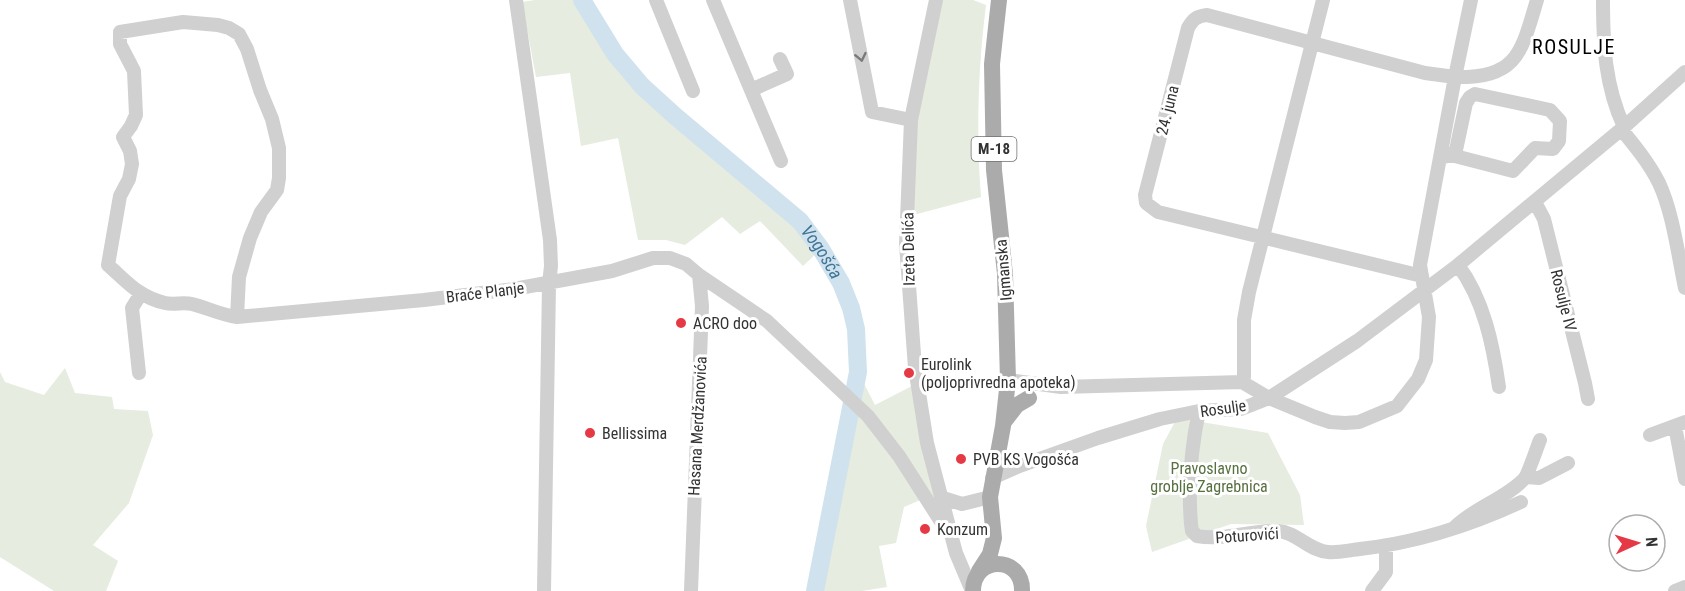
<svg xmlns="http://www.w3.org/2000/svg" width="1685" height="591" viewBox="0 0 1685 591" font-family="'Roboto Condensed',sans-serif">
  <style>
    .green { fill: #e6ecdf }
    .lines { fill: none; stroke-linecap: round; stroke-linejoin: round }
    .river { stroke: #cfe2ee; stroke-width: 18 }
    .minor { stroke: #d0d0d0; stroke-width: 14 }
    .major { stroke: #ababab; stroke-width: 16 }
    .oneway { stroke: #7a7a7a }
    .poi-dot { fill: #e63946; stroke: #fff; stroke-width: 2 }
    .labels { text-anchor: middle; stroke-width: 6; stroke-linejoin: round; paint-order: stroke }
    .shield { fill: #fff; stroke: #707070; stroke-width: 1.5 }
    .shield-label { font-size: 15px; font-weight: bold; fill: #333 }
    .street-label { font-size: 16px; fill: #333; stroke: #fff }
    .poi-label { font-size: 16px; fill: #333; stroke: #fff; text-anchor: start }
    .park-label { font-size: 16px; fill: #56703f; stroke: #fff }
    .water-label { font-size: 18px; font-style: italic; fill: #3f7597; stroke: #fff }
    .quarter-label { font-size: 20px; letter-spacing: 1.5px; fill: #000; stroke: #fff }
  </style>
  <rect width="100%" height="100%" fill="#fff"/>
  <!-- green -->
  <path class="green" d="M535,0H582L615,54L642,86L675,116L800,221L821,249L803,266L760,221L740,234L722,217L685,245L666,240H638L618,138L581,146L570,73L536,77L522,2Z
    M939,0H973L986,5C978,68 976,134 981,197L906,217L910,163Z
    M65,368L75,393L112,397L114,409L148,411L153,435L129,503L93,545L118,561L106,591H54L0,557V372L5,382L44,395Z
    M858,372L875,405L912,386L951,533L925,498L904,507L896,543L879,546L887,587L862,591H815Z
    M1177,418L1268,433L1300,495L1304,525L1231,524L1152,552L1146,526L1163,444Z"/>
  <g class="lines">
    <!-- river -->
    <path class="river" id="s1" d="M582,0L615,54L642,86L675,116L800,221L821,249L841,283L851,308L856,329L858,372L815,591"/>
    <!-- minor -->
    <path class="minor" d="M516,0L550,240L551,266L549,284L544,591
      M656,0L693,91
      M713,0L781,161
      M850,0L872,112L911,120
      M936,0L911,120L906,244L915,368L927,443L956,553L972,591
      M1603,0C1603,45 1605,86 1624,127
      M751,90L787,74L780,59
      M1621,129C1635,146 1649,163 1659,183C1673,213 1678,255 1685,288
      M1440,158L1451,155L1513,171L1535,148L1553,149L1559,141L1560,121L1550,110L1475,94L1470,97L1466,103L1456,150L1451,155
      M1535,202L1544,219L1585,383L1588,399
      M1458,265C1484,300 1493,345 1499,387
      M699,275L767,321L868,416L899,456L947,531
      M1422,276L1158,212L1146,203L1145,195L1188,28C1193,19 1197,16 1207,15L1425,73L1455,77L1471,0
      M237,317L239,277L250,238L261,212L277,190L279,178V148L272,119L260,90L247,49L239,34L229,28L218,25L183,22L120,32V44L134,71L136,115L131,126L123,137L130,151L132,164L129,179L120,196L108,265C127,282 139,297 165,303C174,305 183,302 192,304C208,308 221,315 237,317L424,300L514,289L612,271L653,258H670L686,264L699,275L702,306L691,591
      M139,373L132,308L140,295
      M1008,380L1061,387L1242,382L1269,398L1315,417L1330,422L1345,423L1359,422L1397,406L1418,379L1426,360L1429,317L1420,265L1455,77C1518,78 1521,53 1537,0
      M1242,382L1244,377V320L1249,292L1323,0
      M1199,411C1191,448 1188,486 1191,524L1192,531L1197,536C1224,541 1251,530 1278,531C1297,532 1309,551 1328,552C1338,553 1350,550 1360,549C1417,543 1469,526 1521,502
      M1675,426L1685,479
      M1650,435L1685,422
      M1526,477L1539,478L1568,463
      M992,478L1017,467L1098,438L1160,419L1199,411L1241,409L1269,398L1357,341L1458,265L1624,127L1685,72
      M943,498L962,504L990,497
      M1455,527C1475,507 1505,499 1524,479C1528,475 1537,447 1540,440
      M1372,591L1386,572V546
      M1675,591L1685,587"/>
    <!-- major -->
    <path class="major" d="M1004,422L1017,405L1029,398
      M979,571L990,554L994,538L990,497L1003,426L1008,380L1005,274L994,170L992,64L999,0
      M973,591C973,555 1023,555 1022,591"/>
  </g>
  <!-- one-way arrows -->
  <defs><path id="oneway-chevron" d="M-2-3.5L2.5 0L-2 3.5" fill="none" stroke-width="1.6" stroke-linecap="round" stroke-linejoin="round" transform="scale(1.5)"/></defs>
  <use class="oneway" href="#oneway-chevron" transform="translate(861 57) rotate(78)"/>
  <!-- markers -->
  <g class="poi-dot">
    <circle cx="681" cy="323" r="6"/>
    <circle cx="909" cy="373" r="6"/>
    <circle cx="590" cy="433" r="6"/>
    <circle cx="961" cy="459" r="6"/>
    <circle cx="925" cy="529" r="6"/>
  </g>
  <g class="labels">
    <!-- shield labels -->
    <rect class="shield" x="971.5" y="137" width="45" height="24" rx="4.5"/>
    <g class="shield-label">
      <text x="994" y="154">M-18</text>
    </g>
    <!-- street labels -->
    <g class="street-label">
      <text transform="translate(1167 110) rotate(-76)" y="6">24. juna</text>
      <text transform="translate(908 249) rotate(-91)" y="6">Izeta Delića</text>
      <text transform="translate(1003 270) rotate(-95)" y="6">Igmanska</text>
      <text transform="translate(485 292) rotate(-7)" y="6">Braće Planje</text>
      <text transform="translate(1564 300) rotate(76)" y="6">Rosulje IV</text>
      <text transform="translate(1223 408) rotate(-8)" y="6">Rosulje</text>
      <text transform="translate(697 426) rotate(-87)" y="6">Hasana Merdžanovića</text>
      <text transform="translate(1247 535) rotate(-4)" y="6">Poturovići</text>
    </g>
    <!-- poi labels -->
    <g class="poi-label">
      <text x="693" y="329">ACRO doo</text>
      <text x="921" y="370">Eurolink<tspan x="921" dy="18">(poljoprivredna apoteka)</tspan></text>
      <text x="602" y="439">Bellissima</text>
      <text x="973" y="465">PVB KS Vogošća</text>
      <text x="937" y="535">Konzum</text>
    </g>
    <!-- park labels -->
    <g class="park-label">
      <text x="1209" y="474">Pravoslavno<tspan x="1209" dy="18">groblje Zagrebnica</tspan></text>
    </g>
    <!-- water labels -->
    <g class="water-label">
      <text dy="6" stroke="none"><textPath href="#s1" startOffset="351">Vogošća</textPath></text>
    </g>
    <!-- quarter labels -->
    <g class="quarter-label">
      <text x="1574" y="54">ROSULJE</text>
    </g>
  </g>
  <!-- north arrow -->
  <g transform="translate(1637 543) rotate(86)"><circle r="28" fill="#ffffff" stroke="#adadad" stroke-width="1.5"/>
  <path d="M0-4.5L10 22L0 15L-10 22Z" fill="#e63946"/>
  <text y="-9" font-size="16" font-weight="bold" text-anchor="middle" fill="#333333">N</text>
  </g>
</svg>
